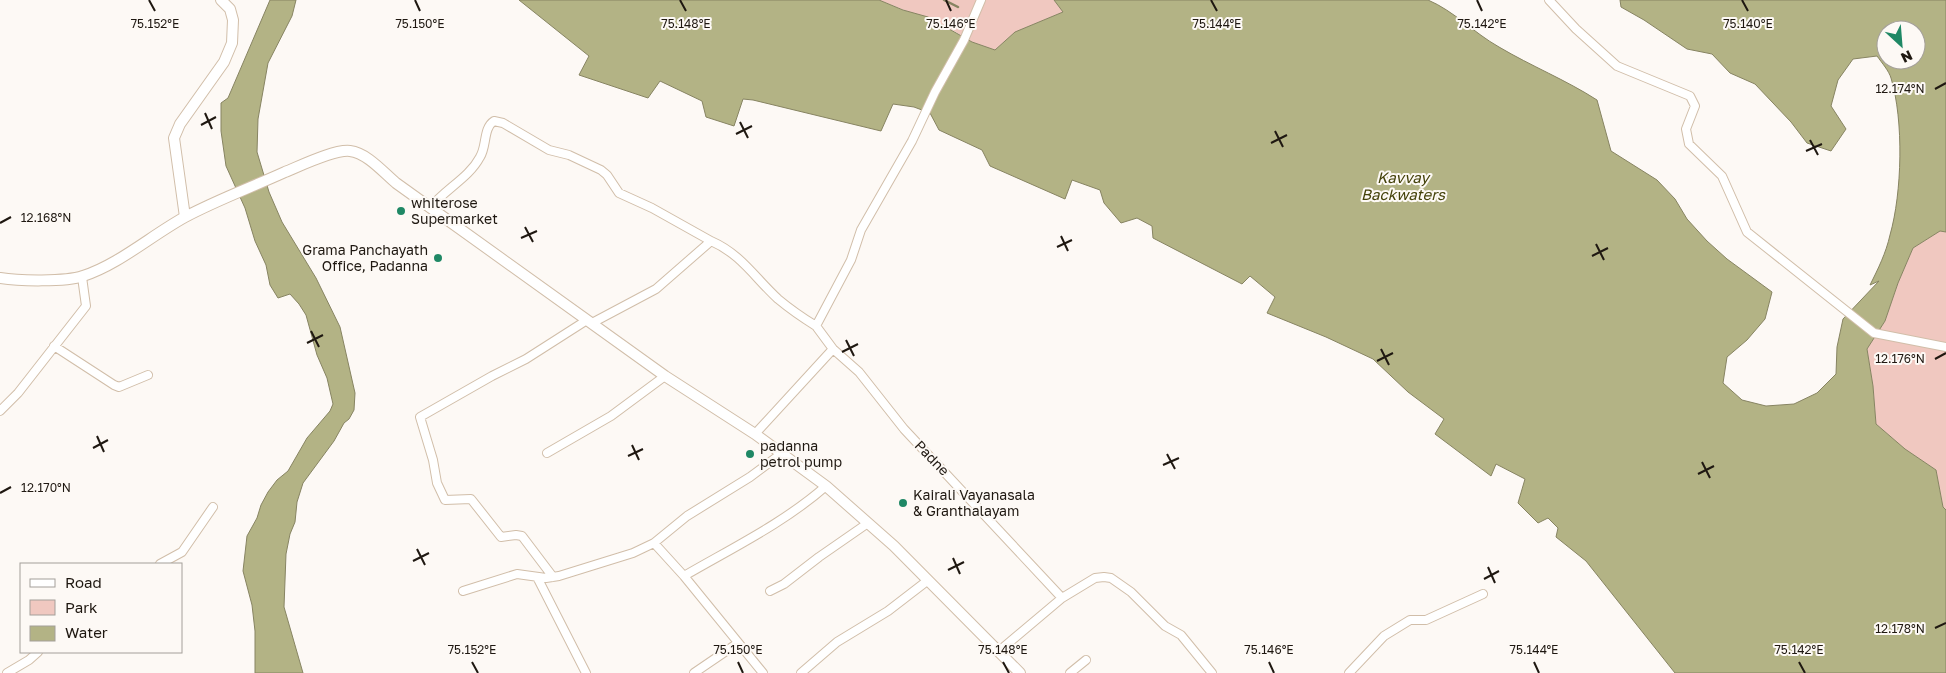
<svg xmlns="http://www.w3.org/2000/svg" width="1946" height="673" viewBox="0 0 1946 673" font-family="'Golos Text',sans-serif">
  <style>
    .green { fill: #f0c8c0 }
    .water { fill: #b3b385; stroke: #878462; fill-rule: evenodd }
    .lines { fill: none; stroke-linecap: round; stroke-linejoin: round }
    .stream { stroke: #878462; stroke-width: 2.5 }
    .minor-casing { stroke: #d1bea9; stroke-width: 10 }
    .major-casing { stroke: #d1bea9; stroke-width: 12 }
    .minor { stroke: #fff; stroke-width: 8 }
    .major { stroke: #fff; stroke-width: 10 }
    .ticks { fill: none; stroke: #1f1811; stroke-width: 2 }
    .poi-dot { fill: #1f8865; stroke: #fdf9f5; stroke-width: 2 }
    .labels { text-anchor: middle; stroke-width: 4; stroke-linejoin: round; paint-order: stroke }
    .poi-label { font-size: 14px; fill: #1f1811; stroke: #fdf9f5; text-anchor: start }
    .street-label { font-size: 14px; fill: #1f1811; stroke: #fdf9f5 }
    .water-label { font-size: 15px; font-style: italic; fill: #44420a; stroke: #fdf9f5 }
    .ticks-label { font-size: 12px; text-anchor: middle; fill: #1f1811; stroke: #fdf9f5; stroke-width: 4; stroke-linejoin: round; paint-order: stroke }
  </style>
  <rect width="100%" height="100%" fill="#fdf9f5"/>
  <!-- green -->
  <path class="green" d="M879,0H1054L1063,12L1015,32L995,50L972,42L949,28Z
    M1940,231L1946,232V510L1943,507L1936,470L1905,449L1876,424L1873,386L1867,349L1885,321L1898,283L1913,248Z"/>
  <!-- water -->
  <path class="water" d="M270,0H296L292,16L268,63L258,119L257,152L269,192L282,222L316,278L340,327L355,393L354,410L349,419L344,423L334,441L303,483L297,502L295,522L290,534L286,554L284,607L303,673H255V631L252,605L243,571L247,536L257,518L261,505L268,492L277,480L288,471L307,438L330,411L333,404L327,378L317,355L306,315L299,304L290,294L278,298L270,285L266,265L255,241L245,208L226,166L221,131V103L228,98Z
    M519,0H879L903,10L928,17L972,42L995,50L1015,32L1063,12L1054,0H1428C1454,11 1474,33 1499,47C1531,66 1566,80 1597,100L1611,151L1657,180L1675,199L1687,219L1707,241L1727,259L1772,292L1765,319L1747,340L1727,357L1723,383L1742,400L1766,406L1794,404L1817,393L1836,374L1837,347L1843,319L1879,281L1870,285C1878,269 1886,253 1890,235C1902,193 1904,121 1891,78C1889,71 1882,63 1877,56L1853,59L1838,80L1831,106L1846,129L1831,151L1807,143L1791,122L1755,84L1730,73L1712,54L1687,49L1644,20L1621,7L1620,0H1946V232L1940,231L1913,248L1898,283L1885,321L1867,349L1873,386L1876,424L1905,449L1936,470L1943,507L1946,510V673H1675L1586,561L1556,537L1558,528L1548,518L1538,523L1518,503L1525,479L1496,464L1491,476L1435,434L1444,419L1408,392L1373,359L1326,337L1267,313L1275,297L1250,276L1242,284L1153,238L1152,226L1137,218L1121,223L1104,203L1100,190L1072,180L1065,199L990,166L982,150L939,130L930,113L914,107L893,104L881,131L753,100L743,99L734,126L706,117L702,101L660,81L648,98L579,75L589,56ZM1886,30H1916V60H1886Z"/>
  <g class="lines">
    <!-- stream -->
    <path class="stream" d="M944,0L958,7"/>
    <defs>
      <path id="minor" d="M981,0L964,40L935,92L912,141L861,230L851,260L816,326L833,349L859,372L904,429L1062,598L1095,578L1104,577L1111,578L1131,592L1165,626L1181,635L1212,673
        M1549,0L1576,29L1617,66L1690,96L1695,106L1686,129L1689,144L1722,176L1747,232L1874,333L1946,347
        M430,208C445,189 469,178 480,157C487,146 483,128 494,121L503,123L549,150L569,155L601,170L607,175L619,193L652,208L711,241
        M592,323L656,289L711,241C741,254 755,278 778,299C790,309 803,318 816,326
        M54,346L114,385L119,387L148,375
        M0,411L18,393L86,306L82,277
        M755,434L833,349
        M547,453L611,416L665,376
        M654,543L687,516L750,477L781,454
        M160,564L182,552L213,507
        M684,576C732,548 784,523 826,486
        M537,577L586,673
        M553,577L522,536L516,535L501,537L471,499L445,500L437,483L433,460L420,417L492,376L526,359L587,320
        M463,591L517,574L546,578L559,576L633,553L654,543L684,576L763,673
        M770,591L784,584L819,557L868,523
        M999,651L1062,598
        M7,673L29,660L38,652
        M694,673L738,643
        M801,673L837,642L888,611L927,581
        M1070,673L1086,660
        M1349,673L1384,636L1410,620H1426L1483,594"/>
      <path id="major" d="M185,217L174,138L180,124L224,62L232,43L233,20L230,9L221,0
        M0,278C18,281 66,282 83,276C118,265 152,235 185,217C217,200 252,187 285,172C300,166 335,149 350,151C367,153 383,172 396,183L665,376L755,434L826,486L894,546L1020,673"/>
    </defs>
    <!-- minor casing -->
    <use href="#minor" class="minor-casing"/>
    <!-- major casing -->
    <use href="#major" class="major-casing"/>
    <!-- minor -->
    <use href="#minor" class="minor"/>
    <!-- major -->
    <use href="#major" class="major"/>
  </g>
  <!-- ticks -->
  <path class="ticks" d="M149,0L155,11M415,0L420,11M680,0L686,11M946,0L951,11M1211,0L1217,11M1477,0L1482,11M1742,0L1748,11M1935,89L1946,83M205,113L212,129M740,122L748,138M201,125L216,117M1275,131L1283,147M736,134L752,126M1810,140L1818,155M1271,143L1287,135M1806,151L1822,144M0,223L11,217M525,227L533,242M1061,236L1068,251M521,238L537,231M1596,244L1604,260M1057,247L1072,240M1592,256L1608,248M311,331L319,347M846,340L854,356M307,343L323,335M1381,349L1389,365M842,352L858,344M1935,359L1946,353M1377,361L1393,353M97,436L104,452M632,445L639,460M93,448L108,440M1167,454L1175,469M628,456L643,449M1702,462L1710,478M1163,465L1179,458M1698,474L1714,466M0,493L11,487M417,549L425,565M953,558L960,574M413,561L429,553M1488,567L1495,583M948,570L964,562M1484,579L1499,571M1935,628L1946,623M472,662L478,673M738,662L743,673M1003,662L1009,673M1269,662L1274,673M1534,662L1539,673M1799,662L1805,673"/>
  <!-- markers -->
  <g class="poi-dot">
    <circle cx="401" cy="211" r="5"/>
    <circle cx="438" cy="258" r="5"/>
    <circle cx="750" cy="454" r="5"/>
    <circle cx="903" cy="503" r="5"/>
  </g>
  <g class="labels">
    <!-- poi labels -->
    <g class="poi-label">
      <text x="411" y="208">whiterose<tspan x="411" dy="16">Supermarket</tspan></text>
      <text x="428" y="255" text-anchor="end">Grama Panchayath<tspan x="428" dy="16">Office, Padanna</tspan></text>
      <text x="760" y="451">padanna<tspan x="760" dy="16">petrol pump</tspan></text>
      <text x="913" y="500">Kairali Vayanasala<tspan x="913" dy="16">&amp; Granthalayam</tspan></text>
    </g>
    <!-- street labels -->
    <g class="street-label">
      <text transform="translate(932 458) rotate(46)" y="5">Padne</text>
    </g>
    <!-- water labels -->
    <g class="water-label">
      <text x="1403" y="183">Kavvay<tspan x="1403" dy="17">Backwaters</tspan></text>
    </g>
  </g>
  <g class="ticks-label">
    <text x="155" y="28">75.152°E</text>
    <text x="420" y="28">75.150°E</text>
    <text x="686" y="28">75.148°E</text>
    <text x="951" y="28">75.146°E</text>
    <text x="1217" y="28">75.144°E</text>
    <text x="1482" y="28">75.142°E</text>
    <text x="1748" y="28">75.140°E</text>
    <text x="1900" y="93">12.174°N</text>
    <text x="46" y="222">12.168°N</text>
    <text x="1900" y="363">12.176°N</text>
    <text x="46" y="492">12.170°N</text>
    <text x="1900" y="633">12.178°N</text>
    <text x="472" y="654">75.152°E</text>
    <text x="738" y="654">75.150°E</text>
    <text x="1003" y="654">75.148°E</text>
    <text x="1269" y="654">75.146°E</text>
    <text x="1534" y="654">75.144°E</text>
    <text x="1799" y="654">75.142°E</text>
  </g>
  <!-- legend -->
  <rect x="20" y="563" width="162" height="90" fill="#fdf9f5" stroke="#a49f9a"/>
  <rect x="30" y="579" width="25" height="8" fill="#ffffff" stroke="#a49f9a"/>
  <text x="65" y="588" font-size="15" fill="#1f1811">Road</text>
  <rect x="30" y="600" width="25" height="15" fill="#f0c8c0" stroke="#a49f9a"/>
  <text x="65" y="613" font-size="15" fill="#1f1811">Park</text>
  <rect x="30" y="626" width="25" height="15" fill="#b3b385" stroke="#a49f9a"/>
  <text x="65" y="638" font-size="15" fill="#1f1811">Water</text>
  <!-- north arrow -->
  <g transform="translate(1901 45) rotate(154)"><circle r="24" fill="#fdf9f5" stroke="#a49f9a"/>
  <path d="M0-4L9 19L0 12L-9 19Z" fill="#1f8865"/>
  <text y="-8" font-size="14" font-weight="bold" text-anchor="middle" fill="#1f1811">N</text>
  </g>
</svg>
